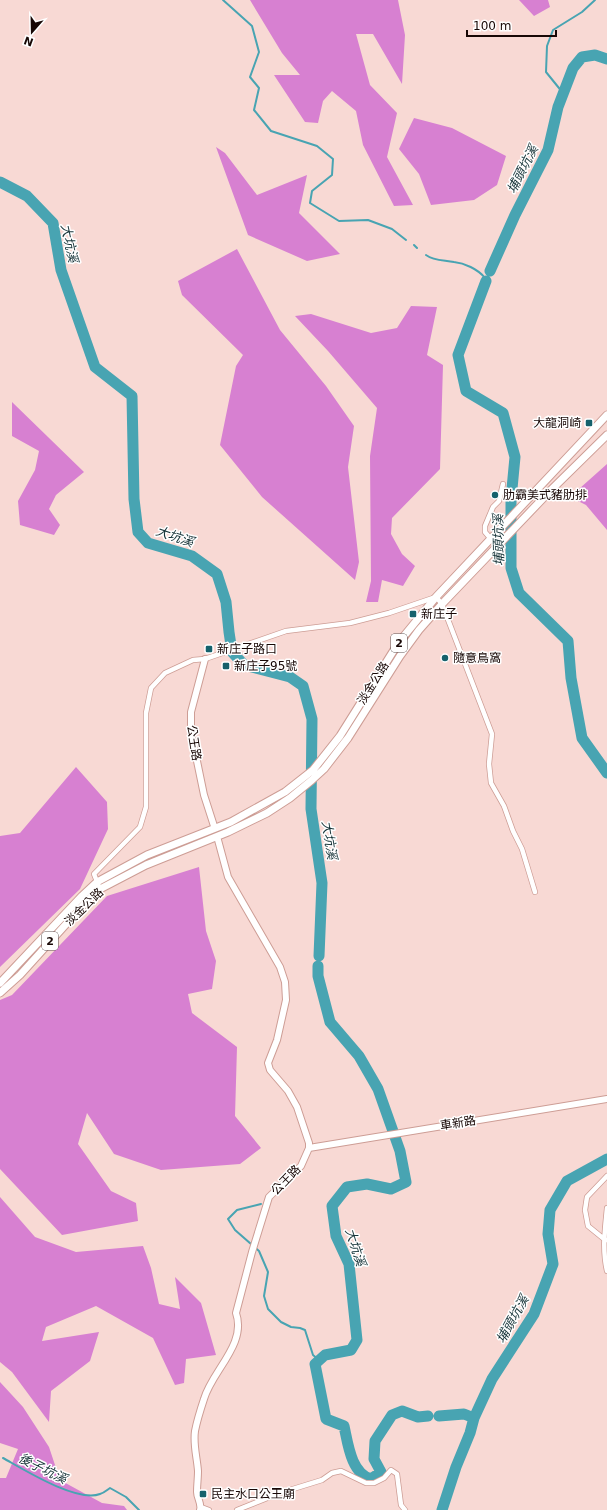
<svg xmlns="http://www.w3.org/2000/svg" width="607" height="1510" viewBox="0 0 607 1510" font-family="'DejaVu Sans','Noto Sans TC',sans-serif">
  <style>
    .forest { fill: #d780d1 }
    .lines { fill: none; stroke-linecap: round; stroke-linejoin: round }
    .stream { stroke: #48a4b2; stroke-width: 2 }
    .river { stroke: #48a4b2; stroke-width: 11 }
    .minor-casing { stroke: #cd9d95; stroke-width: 6 }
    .tertiary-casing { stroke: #cd9d95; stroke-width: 8 }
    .primary-casing { stroke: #cd9d95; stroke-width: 9 }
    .minor { stroke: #fff; stroke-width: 4.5 }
    .tertiary { stroke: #fff; stroke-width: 6 }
    .primary { stroke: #fff; stroke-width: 7 }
    .poi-dot { fill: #15616c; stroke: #fff; stroke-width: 1.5 }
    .labels { text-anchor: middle; stroke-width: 3; stroke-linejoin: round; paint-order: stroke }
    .shield { fill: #fff; stroke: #5d5150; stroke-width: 1 }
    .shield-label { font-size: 11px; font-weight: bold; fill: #170705 }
    .poi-label { font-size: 12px; fill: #170705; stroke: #fff; text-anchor: start }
    .street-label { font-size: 12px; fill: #170705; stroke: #fff }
    .water-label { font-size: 13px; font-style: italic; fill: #173439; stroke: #fff }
  </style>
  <rect width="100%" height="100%" fill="#f8d9d4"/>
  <!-- forest -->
  <path class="forest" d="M250,0H398L405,35L402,84L373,34H356L370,85L397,113L387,157L413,205L394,206L363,145L356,111L332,91L323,101L318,123L305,122L274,75H300L282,53Z
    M519,0H548L550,7L534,16Z
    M414,118L452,128L506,156L497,185L474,200L431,205L419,174L399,149Z
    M216,147L225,153L257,195L307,175L299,213L340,254L307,261L248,235Z
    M237,249L280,330L326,386L354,426L348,467L359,562L355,580L262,497L220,445L236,366L243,355L182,295L178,281Z
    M411,306L437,307L427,355L443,365L440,469L392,518L391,534L402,554L415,566L403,586L382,580L378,602H366L371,581L370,456L377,408L328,351L295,316L311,314L371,333L397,328Z
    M12,402L84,472L56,495L49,509L60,525L54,535L20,525L18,501L35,470L39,451L12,436Z
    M607,464V530L586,505L570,497Z
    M76,767L107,802L108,829L80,889L0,967V836L20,833Z
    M199,867L206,931L216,961L212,989L188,994L192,1013L237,1047L235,1116L261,1148L240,1164L161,1170L114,1154L87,1113L78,1144L111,1191L136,1203L138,1221L62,1235L0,1169V1000L12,995L107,896Z
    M0,1197L35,1237L76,1252L143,1246L151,1268L159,1304L180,1309L175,1277L201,1303L216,1355L186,1359L184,1383L175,1385L153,1338L96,1306L46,1327L42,1341L99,1332L90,1361L51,1391L49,1422L12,1372L0,1362Z
    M0,1382L23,1407L49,1447L60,1480L102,1503L124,1506L127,1510H0V1478H6L18,1449L0,1443Z"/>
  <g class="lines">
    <!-- stream -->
    <path class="stream" d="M223,0L252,26L259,52L250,77L259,88L254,110L271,131L317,146L333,159L332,175L312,191L310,203L339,221L368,220L392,229L406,240
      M563,93L546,72L547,46L553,30L582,12L595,0
      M414,245L417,248
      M426,255C434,261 444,260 454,262C464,263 478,269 485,278L482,292
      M261,1204L237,1210L228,1219L235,1230L259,1251L268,1272L264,1296L268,1309L281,1322L291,1327L300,1328L305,1330L313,1355L319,1360
      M3,1458C23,1469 77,1503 100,1494C104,1493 107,1490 110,1488L126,1497L139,1510"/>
    <!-- river -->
    <path class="river" d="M0,182L27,196L53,223L61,270L95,367L132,396L134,499L138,532L148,543L192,556L217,574L226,602L229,632L232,652L244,665L290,677L303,686L312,719L311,809L322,883L319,956
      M490,271L515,215L548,150L558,107L573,68L582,57L595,55L607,59
      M486,281L458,355L466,391L503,413L515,457L511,499V568L519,593L568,641L571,678L582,738L607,773
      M318,966V976L330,1022L359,1056L378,1089L400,1151L406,1182L391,1189L367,1184L347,1187L332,1206L336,1236L349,1264L357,1340L351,1350L325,1355L315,1364L326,1419L344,1426C348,1444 351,1473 371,1479L381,1472L374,1459L375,1441L392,1415L402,1411L418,1417L428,1416
      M439,1416L464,1414L474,1418
      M442,1510L456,1467L470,1433L474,1418L492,1379L534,1314L553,1264L548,1234L550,1210L567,1181L607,1159"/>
    <defs>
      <path id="minor" d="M491,539L485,532V526L493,507L499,501L503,484
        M100,889L94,874L140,827L146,807V713L151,688L165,673L193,660L205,659L286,631L350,623L389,613L436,597L442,604L492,734L489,764L491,783L504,806L513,831L522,849L535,892
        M607,1176L587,1197L585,1210L588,1226L604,1239L607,1240
        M607,1208C605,1229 602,1249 607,1271
        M201,1507L209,1510
        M237,1510L280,1493L322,1480L332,1473L341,1471L366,1483H374L384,1478L391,1470L397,1474L401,1505L405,1510"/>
      <path id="tertiary" d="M205,659L191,712V732L204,795L214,826
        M309,1148L607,1099
        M200,1510C202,1504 197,1498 197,1492C197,1485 198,1478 198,1471C197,1457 193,1445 195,1431C197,1421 201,1408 204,1399C212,1371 247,1344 236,1313L252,1252L269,1197L301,1166L309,1148V1143L297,1107L288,1091L270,1070L268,1063L277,1040L286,1000L285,982L280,967L228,877L218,840"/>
      <path id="primary" d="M0,983L82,896L97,882L147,855L231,822L285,792L313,770L340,736L399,642L436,597L607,415
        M0,993L20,975L87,901L100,889L146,865L228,832L267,813L290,798L312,780L324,769L348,738L400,656L419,630L442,604L550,491L607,435"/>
    </defs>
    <!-- minor casing -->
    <use href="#minor" class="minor-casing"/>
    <!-- tertiary casing -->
    <use href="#tertiary" class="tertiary-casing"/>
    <!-- primary casing -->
    <use href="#primary" class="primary-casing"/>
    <!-- minor -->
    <use href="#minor" class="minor"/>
    <!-- tertiary -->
    <use href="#tertiary" class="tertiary"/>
    <!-- primary -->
    <use href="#primary" class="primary"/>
  </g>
  <!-- markers -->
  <g class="poi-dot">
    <rect x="585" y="419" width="8" height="8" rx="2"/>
    <circle cx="495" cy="495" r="4"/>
    <rect x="409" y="610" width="8" height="8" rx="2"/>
    <rect x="205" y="645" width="8" height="8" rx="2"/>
    <circle cx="445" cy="658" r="4"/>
    <rect x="222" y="662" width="8" height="8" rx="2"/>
    <rect x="199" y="1490" width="8" height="8" rx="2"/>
  </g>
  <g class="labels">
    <!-- shield labels -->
    <g class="shield">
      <rect x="391" y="634" width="16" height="18" rx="3"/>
      <rect x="42" y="932" width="16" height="18" rx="3"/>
    </g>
    <g class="shield-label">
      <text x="399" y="647">2</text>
      <text x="50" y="945">2</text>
    </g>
    <!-- poi labels -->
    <g class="poi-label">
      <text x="581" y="427" text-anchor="end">大龍洞崎</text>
      <text x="503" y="499">肋霸美式豬肋排</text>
      <text x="421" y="618">新庄子</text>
      <text x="217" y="653">新庄子路口</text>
      <text x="453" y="662">隨意鳥窩</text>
      <text x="234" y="670">新庄子95號</text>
      <text x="211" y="1498">民主水口公王廟</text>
    </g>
    <!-- street labels -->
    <g class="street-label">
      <text transform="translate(373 683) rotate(-58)" y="4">淡金公路</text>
      <text transform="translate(194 743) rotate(81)" y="4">公王路</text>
      <text transform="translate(84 907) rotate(-44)" y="4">淡金公路</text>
      <text transform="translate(458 1123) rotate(-9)" y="4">車新路</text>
      <text transform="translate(286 1180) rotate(-46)" y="4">公王路</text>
    </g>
    <!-- water labels -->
    <g class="water-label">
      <text transform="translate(522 169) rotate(-63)" y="5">埔頭坑溪</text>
      <text transform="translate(70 243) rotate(78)" y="5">大坑溪</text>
      <text transform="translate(175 536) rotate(19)" y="5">大坑溪</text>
      <text transform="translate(498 540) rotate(-91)" y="5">埔頭坑溪</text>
      <text transform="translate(330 840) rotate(81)" y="5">大坑溪</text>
      <text transform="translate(356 1247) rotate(72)" y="5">大坑溪</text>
      <text transform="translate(512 1319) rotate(-61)" y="5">埔頭坑溪</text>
      <text transform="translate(43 1468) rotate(26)" y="5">後子坑溪</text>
    </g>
  </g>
  <!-- north arrow -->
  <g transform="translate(32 32) rotate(200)" stroke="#ffffff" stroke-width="3" paint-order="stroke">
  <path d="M0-3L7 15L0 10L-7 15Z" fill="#170705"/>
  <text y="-6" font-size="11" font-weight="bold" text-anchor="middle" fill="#170705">N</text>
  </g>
  <!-- scale -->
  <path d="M467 30v6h89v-6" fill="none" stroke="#170705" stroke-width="2"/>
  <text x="473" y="30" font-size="12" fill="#170705" stroke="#ffffff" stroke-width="3" paint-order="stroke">100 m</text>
</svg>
